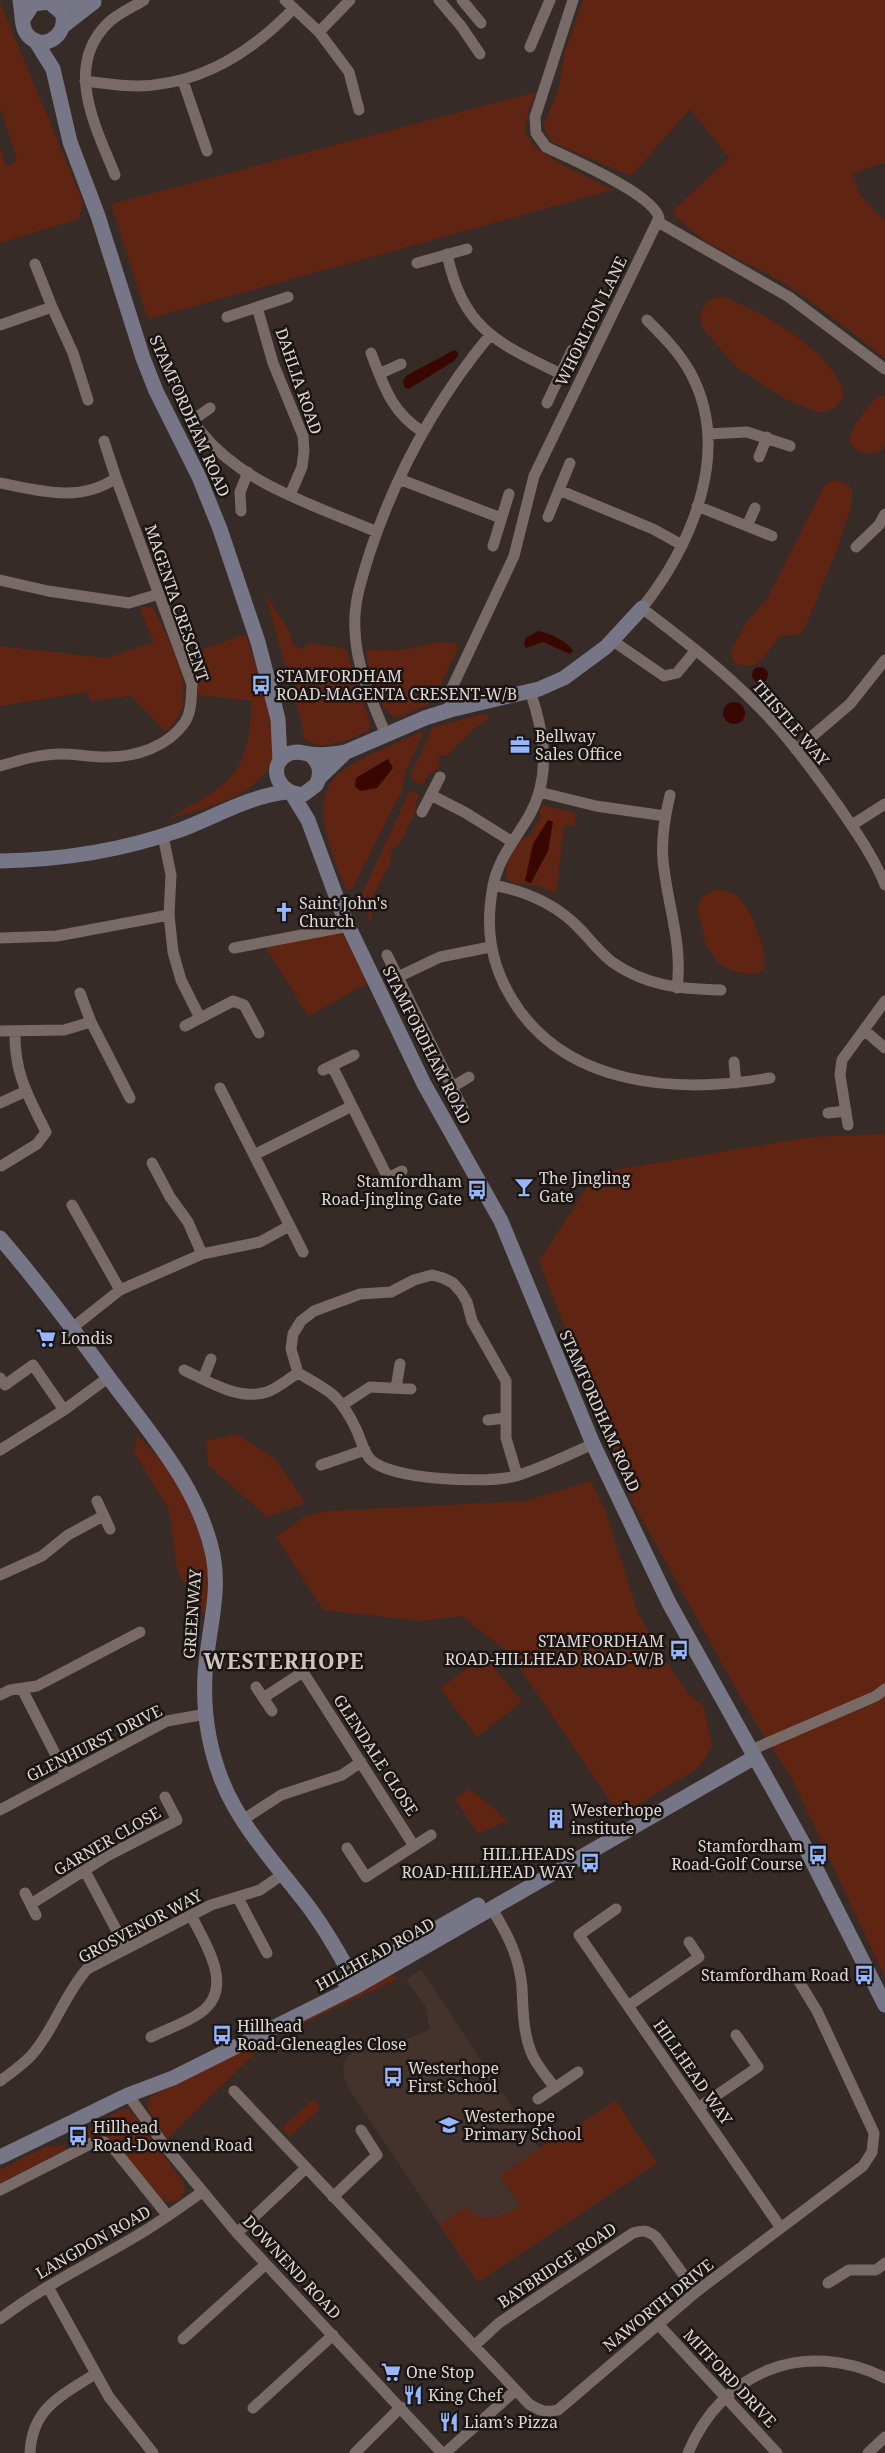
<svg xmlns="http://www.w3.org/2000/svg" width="885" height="2453" viewBox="0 0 885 2453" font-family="'Noto Serif',serif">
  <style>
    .built { fill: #44322c }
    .green { fill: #5f2412 }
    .water { fill: #380700 }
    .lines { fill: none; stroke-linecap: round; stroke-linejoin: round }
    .street { stroke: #786b67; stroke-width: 11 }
    .secondary { stroke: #767686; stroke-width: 15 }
    .labels { text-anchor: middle; stroke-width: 5; stroke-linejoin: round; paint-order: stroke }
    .street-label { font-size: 16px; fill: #dfd7d5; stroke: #1a1513 }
    .poi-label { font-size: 16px; fill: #dfd7d5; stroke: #1a1513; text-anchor: start }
    .district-label { font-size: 21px; font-weight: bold; letter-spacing: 1px; fill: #d3c4bf; stroke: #1a1513 }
  </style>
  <rect width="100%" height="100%" fill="#362b27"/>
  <!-- built -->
  <path class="built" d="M421,1969L539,2148L616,2101L657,2163L478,2282L347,2086L343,2072L345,2059L353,2053L403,2041L430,2029L425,2005L406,1980Z"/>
  <!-- green -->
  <path class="green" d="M583,0H885V162L853,174L860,195L885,220V358C851,333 817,303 780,281C745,260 698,245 672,211L729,158L690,109L631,176L552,142L543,127L559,87L564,55Z
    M0,2L83,202L79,219L0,243V147L7,167L17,160L0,107Z
    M536,92C532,103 523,122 526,133C532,155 593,179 613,190L148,319L111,204Z
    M722,296C761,311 836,352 844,396L835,408L820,413L787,400L737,368L703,329L700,314L707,301Z
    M883,396L885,397C885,409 885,432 885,444C880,461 846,453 850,436C853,423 868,408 876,397Z
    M832,480L844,482L852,488V502L839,545L805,628L800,634L780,636L762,660L755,665L743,666L735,663L731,656L732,648L746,623L768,597L824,486Z
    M266,593C273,612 291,624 292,644L303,649L308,643L342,648L347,652L370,723L369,731C354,736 331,749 315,744C310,743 305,739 301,736L304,734L302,724L265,594Z
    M139,607H152C167,634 194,683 180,713C177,720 171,726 166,732L131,696L90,701L88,692L0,706V646L107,658L154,642Z
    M246,634C253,659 281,738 272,761C258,797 202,809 168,819C231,782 248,778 252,701L198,695V677L189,654Z
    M436,642L456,643L458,648L432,703L396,718C376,707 369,673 366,650C390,651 413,650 436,642Z
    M487,713L489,719L474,728L447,755H441L438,759L439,767L427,777L423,785L412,780V772L433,727Z
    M422,731L423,734L405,773L402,790L352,889L347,890C332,856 305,797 343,770C365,755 397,743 422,731Z
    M410,790L419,795L415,804L417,809L400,843L391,851V862L375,892L371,922L359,900Z
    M543,805L576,813L574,826L564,825L556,893C549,891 540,886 533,885C524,884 508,886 505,875C507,862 517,839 530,835L541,816L539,811Z
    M717,889C727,891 734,893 741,900C753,913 767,952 764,969L756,974L735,972L718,963L706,945L697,908L702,897Z
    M337,931L346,934L370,982L308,1016L265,946Z
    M885,1134V1977L790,1775L750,1714L634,1505L539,1261L596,1173L809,1137Z
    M237,1434L276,1460L306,1503L267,1517L208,1465L206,1441Z
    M137,1435L171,1470L196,1522L208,1563L206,1616L177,1571L169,1510L134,1452Z
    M591,1481L605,1510L638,1612L662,1656L690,1695L704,1707L712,1747L699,1768L620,1815L509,1653L461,1616L423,1621L323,1610L276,1537L305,1516L328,1511L525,1501Z
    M484,1655L522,1702L477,1737L440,1689Z
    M469,1789L489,1804L507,1821L478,1834L454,1798Z
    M386,1973L399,1978L284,2033L288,2025Z
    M271,2033L267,2042L167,2139L149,2111L147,2103L152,2095Z
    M313,2099L321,2107L290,2137L282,2128Z
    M616,2101L657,2163L478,2282L440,2224L466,2207C482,2226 504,2217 520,2204L500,2176L540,2148Z
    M120,2109H128L135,2116L184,2183V2192L179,2200L166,2202L155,2194L115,2143C100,2131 89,2139 73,2146L71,2141Z
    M64,2145L67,2149L0,2183V2170L45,2147Z"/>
  <!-- water -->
  <path class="water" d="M454,350L458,352V356L454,361L409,389L405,388L403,381L406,376Z
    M538,631C551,633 564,640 573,650L570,654L543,642L526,648L524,644L526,638Z
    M752 675a8 8 0 1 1 16 0a8 8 0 1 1-16 0Z
    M723 713a11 11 0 1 1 22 0a11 11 0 1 1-22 0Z
    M388,759L393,768L377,788L360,791L355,786L356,778Z
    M548,820L553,822L548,851L531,883L525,881L533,844Z"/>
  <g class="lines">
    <!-- street -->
    <path class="street" d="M285,0L319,32L349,72L359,110
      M439,0L461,26L480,54
      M462,0L481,23
      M319,32L350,0
      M530,47L550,0
      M85,81C102,83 120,86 138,86C200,85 252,52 294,8
      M183,81L207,151
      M115,175C96,127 63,67 108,23C117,14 133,7 144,0
      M658,222L789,297L885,369
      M447,254C463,329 497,343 561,374
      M417,263L467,249
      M52,307L73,353L88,400
      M257,307L273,363L303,436L304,451L302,467L290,495
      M227,317L288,297
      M647,320C663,336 679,352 690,372C733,450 692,545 642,608C679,637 717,665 750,698C784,731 812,769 839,807C856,832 874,857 885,885
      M0,325L52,307L35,264
      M371,353C384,386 391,412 423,432
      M379,374L401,364
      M176,384C183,401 190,418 201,432C243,485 317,506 377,532
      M547,403L572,350
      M193,420L210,408
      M708,434L747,432L790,446
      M759,457L767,437
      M399,479L501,518
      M0,483C40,491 80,503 116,478L104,441
      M559,490L653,529L682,545
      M697,506L772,536
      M241,511L240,492L248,472
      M548,517L570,463
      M747,526L755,508
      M493,546L509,494
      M856,547L879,525L885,514
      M0,580L48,591L129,603L159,594
      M613,641L664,676L677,673L696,650
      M530,691C544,732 552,776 529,816C515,840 498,859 493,886C485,927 490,963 512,999C565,1087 678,1094 770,1078
      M450,710V692L514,556L534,476L659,218C654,194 569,158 546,147L536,133L535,117L573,0
      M386,735C372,701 356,667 355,630C353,603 362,578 370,552C396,474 437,399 490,335
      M796,750L850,704L885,660
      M0,766C20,760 40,754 61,754C76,754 91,757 107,757C136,757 168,747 185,722C192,711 191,697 192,684L116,478
      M539,792L596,806L665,816
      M431,795L466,813L511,841
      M670,795C665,816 661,838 663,860C667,904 683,943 677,988
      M422,812L440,777
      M852,825L885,804
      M163,836L171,875L169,915L173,952L181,980L200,1018
      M493,885C525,891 554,903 577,926C589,938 599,952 612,962C646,986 680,989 721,990
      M0,938L57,936L169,915
      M234,948L349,926
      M387,955L463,1109
      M398,977L440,957L490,947
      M80,993L91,1022L130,1098
      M185,1026L233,1001L244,1005L259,1033
      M864,1030L885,1048
      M0,1031L64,1030L91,1022
      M734,1062L736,1083
      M332,1066L388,1178L402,1171
      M323,1070L354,1055
      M452,1087L469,1077
      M220,1088L303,1252
      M0,1103L26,1091
      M828,1113L846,1111
      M848,1125L840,1075L842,1060L885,1001
      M254,1155L352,1106
      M152,1163L170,1197L188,1222L202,1254
      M1,1166L37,1144L46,1132C28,1096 14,1073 15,1031
      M72,1205L120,1290
      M72,1328L120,1290L202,1254L260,1242L289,1226
      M184,1370C209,1382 239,1401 267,1392C278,1388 288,1379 298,1373
      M0,1378L5,1385L33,1365L64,1410
      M203,1379L211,1359
      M396,1388L400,1364
      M344,1404L370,1387L411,1389
      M488,1420L505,1418
      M0,1450L64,1410L109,1377
      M321,1465L365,1450
      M517,1475L506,1438V1381L472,1321L467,1302L461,1292L453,1283L443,1278L432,1275L414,1280L391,1292L360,1294L314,1311L301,1321L293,1334L291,1349L298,1373C330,1391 340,1395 356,1429C361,1439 363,1452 371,1460C392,1480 488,1484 516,1476C542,1468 568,1455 593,1444
      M97,1501L110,1529
      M0,1575L42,1556L68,1535L103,1516
      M256,1687L272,1711
      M22,1689L66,1775
      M0,1695L10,1690L37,1686L140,1632
      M263,1698L303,1672L414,1846L366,1877L347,1848
      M751,1750L876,1696L885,1689
      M0,1810L167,1721L206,1714
      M244,1819L281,1795L342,1775L361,1762
      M414,1846L431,1835
      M85,1871L126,1948
      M25,1893L36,1915
      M238,1898L267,1953
      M31,1904L107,1856L177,1820L165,1797
      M492,1909C508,1935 519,1956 522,1987C523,2008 523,2032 531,2052C536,2065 547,2077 555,2088
      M616,1909L579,1935L781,2228
      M628,2006L699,1957L689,1942
      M151,2037C167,2029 186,2023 200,2013C236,1988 205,1944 191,1915
      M0,2081C12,2072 26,2063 35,2051C56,2025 65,1994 87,1969L211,1905L260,1890L283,1874
      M234,2091L529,2404C540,2411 546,2413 558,2410L696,2292L863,2166L872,2152L874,2133L817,2011L795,1975
      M128,2095L165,2146L237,2233L442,2453
      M538,2099L578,2072
      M698,2108L758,2067L736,2035
      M0,2190L92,2143L104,2142L114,2149L168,2216
      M333,2197L377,2155L361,2130
      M237,2233L306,2168
      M828,2283L849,2270H876L885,2263
      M48,2287L109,2397L153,2453
      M0,2319C43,2286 91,2263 138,2235C160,2222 181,2207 202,2192
      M658,2324L777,2453
      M183,2339L266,2264
      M474,2346L499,2323L633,2233C643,2230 647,2230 656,2237L696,2292
      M253,2408L333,2335
      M30,2453C32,2408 61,2396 95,2374
      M355,2453L401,2407
      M445,2453L516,2390
      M688,2453C722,2371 805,2338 885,2378
      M868,2453L885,2437"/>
    <!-- secondary -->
    <path class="secondary" d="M20,0C22,9 21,23 25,31C38,55 70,37 62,13L49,2L33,4L24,18
      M52,4L94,2
      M63,26L94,2
      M35,40L53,69L70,142L98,216L143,358L156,391L199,477L220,529L258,642L278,719L280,761
      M309,754C320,762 322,774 316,785L304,794C280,797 265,766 288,754C296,750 302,753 310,754C321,756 335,754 346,752
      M320,777L346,752L425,718L450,710L539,689L564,678L606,647L642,608
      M292,794L308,820L343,915L424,1084L501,1221L593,1444L669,1603L804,1845L885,2005
      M0,861C62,860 121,851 180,830C215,817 249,796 287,792
      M0,1238C39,1283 74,1330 109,1378C149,1432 199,1487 213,1555C221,1595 207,1635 205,1675C203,1711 209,1748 222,1781C240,1826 275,1863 305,1902C325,1928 341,1957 357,1986
      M344,1981L478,1905
      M0,2157L128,2095L173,2078L357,1986L755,1757"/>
  </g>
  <!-- icons -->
  <defs>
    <symbol id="bus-bare" viewBox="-9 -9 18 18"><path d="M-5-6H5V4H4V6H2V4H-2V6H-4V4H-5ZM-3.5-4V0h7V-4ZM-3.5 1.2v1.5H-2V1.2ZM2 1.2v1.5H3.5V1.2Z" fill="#96b6fd" stroke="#1a1513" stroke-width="2.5" paint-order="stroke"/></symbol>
    <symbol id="office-bare" viewBox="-9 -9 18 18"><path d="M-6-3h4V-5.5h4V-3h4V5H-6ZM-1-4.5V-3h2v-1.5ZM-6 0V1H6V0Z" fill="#96b6fd" stroke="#1a1513" stroke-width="2.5" paint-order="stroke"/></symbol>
    <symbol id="church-bare" viewBox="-9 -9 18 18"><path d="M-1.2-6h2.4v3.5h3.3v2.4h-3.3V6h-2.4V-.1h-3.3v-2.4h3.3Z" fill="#96b6fd" stroke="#1a1513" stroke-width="2.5" paint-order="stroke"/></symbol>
    <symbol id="bar-bare" viewBox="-9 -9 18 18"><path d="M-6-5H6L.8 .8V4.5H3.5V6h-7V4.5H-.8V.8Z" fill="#96b6fd" stroke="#1a1513" stroke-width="2.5" paint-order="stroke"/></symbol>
    <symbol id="supermarket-bare" viewBox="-9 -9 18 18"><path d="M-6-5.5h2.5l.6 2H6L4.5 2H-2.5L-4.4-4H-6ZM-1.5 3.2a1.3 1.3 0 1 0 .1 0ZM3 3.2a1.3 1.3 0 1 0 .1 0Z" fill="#96b6fd" stroke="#1a1513" stroke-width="2.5" paint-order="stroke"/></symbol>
    <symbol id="building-bare" viewBox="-9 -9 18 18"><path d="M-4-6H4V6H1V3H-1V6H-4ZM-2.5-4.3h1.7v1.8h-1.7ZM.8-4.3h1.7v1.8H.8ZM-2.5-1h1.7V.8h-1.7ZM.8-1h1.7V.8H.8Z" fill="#96b6fd" stroke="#1a1513" stroke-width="2.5" paint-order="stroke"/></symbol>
    <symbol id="school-bare" viewBox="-9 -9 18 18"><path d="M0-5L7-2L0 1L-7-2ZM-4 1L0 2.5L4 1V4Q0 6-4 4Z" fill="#96b6fd" stroke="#1a1513" stroke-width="2.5" paint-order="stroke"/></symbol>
    <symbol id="restaurant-bare" viewBox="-9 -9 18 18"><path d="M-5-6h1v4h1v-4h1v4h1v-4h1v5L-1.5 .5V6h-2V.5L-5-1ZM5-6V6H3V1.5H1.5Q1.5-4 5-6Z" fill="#96b6fd" stroke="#1a1513" stroke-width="2.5" paint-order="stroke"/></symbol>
  </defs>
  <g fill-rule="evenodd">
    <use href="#bus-bare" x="247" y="671" width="28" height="28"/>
    <use href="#office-bare" x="506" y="731" width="28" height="28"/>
    <use href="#church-bare" x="270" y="898" width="28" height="28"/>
    <use href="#bar-bare" x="510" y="1173" width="28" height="28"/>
    <use href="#bus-bare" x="463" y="1176" width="28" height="28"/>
    <use href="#supermarket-bare" x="32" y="1324" width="28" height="28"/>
    <use href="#bus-bare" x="665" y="1636" width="28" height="28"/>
    <use href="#building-bare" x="542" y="1805" width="28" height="28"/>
    <use href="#bus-bare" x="804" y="1841" width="28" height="28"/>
    <use href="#bus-bare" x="576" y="1849" width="28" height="28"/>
    <use href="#bus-bare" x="850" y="1961" width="28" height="28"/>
    <use href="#bus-bare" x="208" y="2021" width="28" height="28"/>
    <use href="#bus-bare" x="379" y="2063" width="28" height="28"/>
    <use href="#school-bare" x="435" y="2111" width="28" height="28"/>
    <use href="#bus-bare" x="64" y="2122" width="28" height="28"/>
    <use href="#supermarket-bare" x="377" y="2358" width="28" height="28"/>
    <use href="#restaurant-bare" x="399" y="2381" width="28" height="28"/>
    <use href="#restaurant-bare" x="435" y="2408" width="28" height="28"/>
  </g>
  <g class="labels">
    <!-- street labels -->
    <g class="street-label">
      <text transform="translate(591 321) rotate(-64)" y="6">WHORLTON LANE</text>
      <text transform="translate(299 381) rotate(71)" y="6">DAHLIA ROAD</text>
      <text transform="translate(190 416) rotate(66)" y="6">STAMFORDHAM ROAD</text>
      <text transform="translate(177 603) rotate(71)" y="6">MAGENTA CRESCENT</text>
      <text transform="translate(791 723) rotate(49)" y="6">THISTLE WAY</text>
      <text transform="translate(427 1045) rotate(63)" y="6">STAMFORDHAM ROAD</text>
      <text transform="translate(600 1411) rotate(66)" y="6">STAMFORDHAM ROAD</text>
      <text transform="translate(192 1614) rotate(-86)" y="6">GREENWAY</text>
      <text transform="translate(94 1743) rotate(-27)" y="6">GLENHURST DRIVE</text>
      <text transform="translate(376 1755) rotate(57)" y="6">GLENDALE CLOSE</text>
      <text transform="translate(107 1841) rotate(-30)" y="6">GARNER CLOSE</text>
      <text transform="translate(140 1926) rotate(-28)" y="6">GROSVENOR WAY</text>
      <text transform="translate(375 1954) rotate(-29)" y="6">HILLHEAD ROAD</text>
      <text transform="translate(693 2072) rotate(55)" y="6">HILLHEAD WAY</text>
      <text transform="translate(93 2242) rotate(-30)" y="6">LANGDON ROAD</text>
      <text transform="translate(557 2265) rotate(-34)" y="6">BAYBRIDGE ROAD</text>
      <text transform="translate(292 2267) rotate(47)" y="6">DOWNEND ROAD</text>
      <text transform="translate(658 2305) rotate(-39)" y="6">NAWORTH DRIVE</text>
      <text transform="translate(730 2378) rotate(47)" y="6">MITFORD DRIVE</text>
    </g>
    <!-- poi labels -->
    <g class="poi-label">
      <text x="276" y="682">STAMFORDHAM<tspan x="276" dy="18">ROAD-MAGENTA CRESENT-W/B</tspan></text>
      <text x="535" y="742">Bellway<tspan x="535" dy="18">Sales Office</tspan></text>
      <text x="299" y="909">Saint John's<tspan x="299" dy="18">Church</tspan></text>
      <text x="539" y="1184">The Jingling<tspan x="539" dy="18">Gate</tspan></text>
      <text x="462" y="1187" text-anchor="end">Stamfordham<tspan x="462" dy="18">Road-Jingling Gate</tspan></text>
      <text x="61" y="1344">Londis</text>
      <text x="664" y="1647" text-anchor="end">STAMFORDHAM<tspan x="664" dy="18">ROAD-HILLHEAD ROAD-W/B</tspan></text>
      <text x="571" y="1816">Westerhope<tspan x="571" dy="18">institute</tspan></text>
      <text x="803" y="1852" text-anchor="end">Stamfordham<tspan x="803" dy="18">Road-Golf Course</tspan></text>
      <text x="575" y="1860" text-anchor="end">HILLHEADS<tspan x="575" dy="18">ROAD-HILLHEAD WAY</tspan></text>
      <text x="849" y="1981" text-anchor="end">Stamfordham Road</text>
      <text x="237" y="2032">Hillhead<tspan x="237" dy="18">Road-Gleneagles Close</tspan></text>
      <text x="408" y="2074">Westerhope<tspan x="408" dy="18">First School</tspan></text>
      <text x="464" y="2122">Westerhope<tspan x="464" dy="18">Primary School</tspan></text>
      <text x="93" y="2133">Hillhead<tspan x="93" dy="18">Road-Downend Road</tspan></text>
      <text x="406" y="2378">One Stop</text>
      <text x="428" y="2401">King Chef</text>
      <text x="464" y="2428">Liam’s Pizza</text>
    </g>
    <!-- district labels -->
    <g class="district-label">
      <text x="284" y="1669">WESTERHOPE</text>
    </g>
  </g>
</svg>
